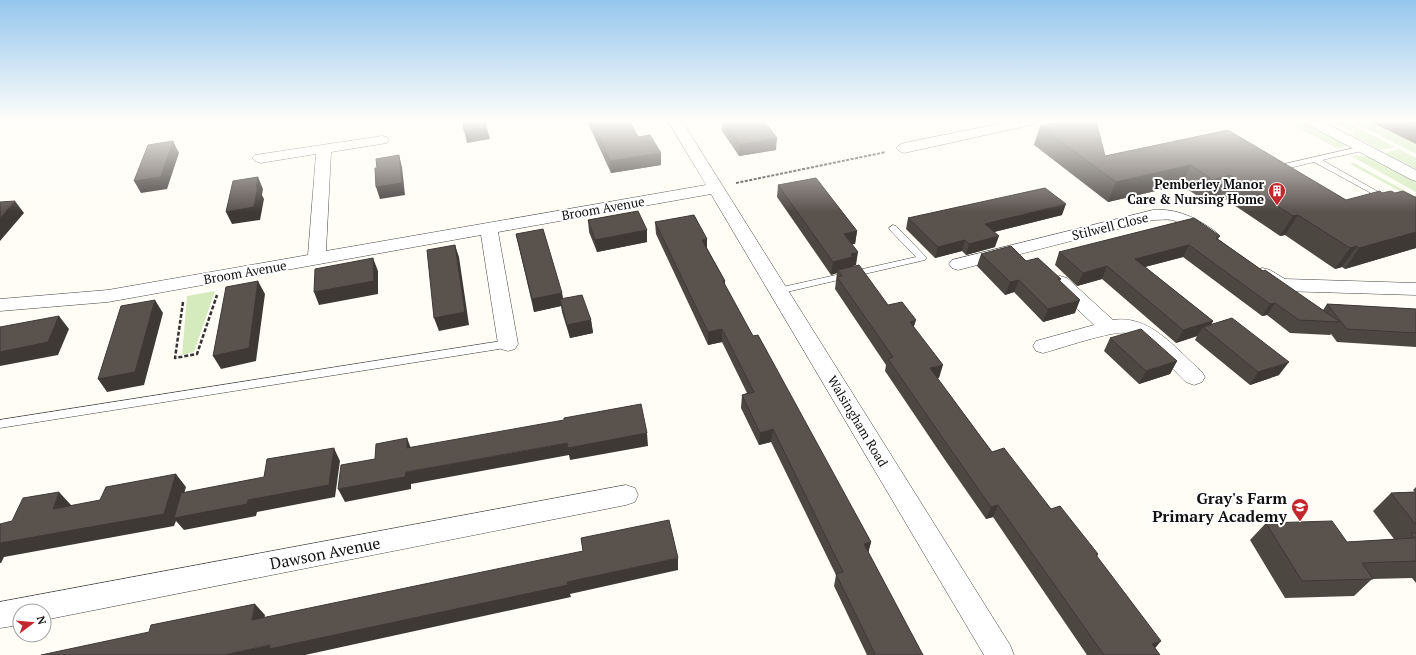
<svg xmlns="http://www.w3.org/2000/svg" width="1416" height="655" viewBox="0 0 1416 655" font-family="'PT Serif',serif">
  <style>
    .green { fill: #d5ebbd }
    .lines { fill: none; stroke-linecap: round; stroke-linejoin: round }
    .service-casing { stroke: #444; stroke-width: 1 }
    .minor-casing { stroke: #444; stroke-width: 1 }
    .path-far1 { stroke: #333; stroke-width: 2; stroke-dasharray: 3 1.5; stroke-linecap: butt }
    .path { stroke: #333; stroke-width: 2.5; stroke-dasharray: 4 2; stroke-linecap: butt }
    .service { fill: #fff; fill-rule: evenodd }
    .minor { fill: #fff; fill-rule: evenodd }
    .wall { fill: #4d4742 }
    .shaded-wall { fill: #3f3936 }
    .building { fill: #5a524d; stroke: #3f3936 }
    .labels { text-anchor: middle; stroke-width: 4; stroke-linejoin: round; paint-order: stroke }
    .poi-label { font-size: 13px; font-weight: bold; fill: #111; stroke: #fff; text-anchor: end }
    .street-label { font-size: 13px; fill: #111; stroke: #fff }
    .near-poi-label { font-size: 16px; font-weight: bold; fill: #111; stroke: #fff; text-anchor: end }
    .near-street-label { font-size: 16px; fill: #111; stroke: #fff }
  </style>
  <rect width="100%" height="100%" fill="#fffdf5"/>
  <!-- green -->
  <path class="green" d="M1286,121H1304L1349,145L1336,148Z
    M1331,121H1345L1395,147L1381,150L1350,134L1355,133Z
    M1351,121H1369L1416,144V154Z
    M1399,149L1416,158V169L1385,153Z
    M1351,156C1374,153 1396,170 1416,181V192Z
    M1354,163L1416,197V200L1350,164Z
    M215,291L194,352L182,355L187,296Z"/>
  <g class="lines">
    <defs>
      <path id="service" d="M1363,146L1367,148L1366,150L1322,160L1382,194L1371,199H1365L1364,197L1371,193L1314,162L1286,169V172H1283L1275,168L1276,166Z
        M893,225L896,226L925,256L927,258L925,260L778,294L773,291L778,288L916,257L890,230L889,228Z
        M508,340L512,341L513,344L512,347L0,428V420Z"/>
      <path id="minor" d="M668,121H682L1010,645L1014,655H984L711,194L498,232L518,344L515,349L508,351L501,349L498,344L481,235L108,302L0,311V299L108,290L308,255L316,154L260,163L255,161L252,158L255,155L382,136L387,137L389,140L387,143L331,152L326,251L706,185Z
        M1013,121H1038L1036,124L1031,125L904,153L899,151L896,148L899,145L904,143Z
        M1305,121H1322L1416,170V181L1410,179L1307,124Z
        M1153,210C1178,208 1196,218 1216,232L1219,236L1216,240C1199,244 1188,224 1172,220C1166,219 1159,220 1153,220L958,270L952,268L949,264L952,260Z
        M1263,268L1270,270L1285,279L1416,283V295L1281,291C1272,289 1259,282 1254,274L1256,270Z
        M1060,276L1067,278L1113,320C1150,314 1177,350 1202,372L1205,377L1202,382L1194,385L1186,382C1173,370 1145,337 1127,333C1113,330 1059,349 1043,353L1036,351L1033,346L1036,341L1094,325L1053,286L1051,282L1053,278Z
        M626,485L635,488L638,495L635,502L626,505L44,620V611H20V625L0,628V602Z"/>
    </defs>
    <!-- service casing -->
    <use href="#service" class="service-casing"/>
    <!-- minor casing -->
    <use href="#minor" class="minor-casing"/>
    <!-- path-far1 -->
    <path class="path-far1" d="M736,183L886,152"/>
    <!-- path -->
    <path class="path" d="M183,302L175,358L197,354L217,295"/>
    <!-- service -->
    <use href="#service" class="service"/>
    <!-- minor -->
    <use href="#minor" class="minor"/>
  </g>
  <!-- wall -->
  <path class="wall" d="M587,121H629L638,137L661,153V165L611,173Z
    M722,121H764L776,150L739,156L722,131Z
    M1369,121H1416V144Z
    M1040,126L1105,156L1228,130L1346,200L1382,193H1395L1415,197H1416V248L1345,269L1342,267L1335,269L1285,235L1280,236L1219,195L1202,199L1181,185L1108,202L1034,145Z
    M778,185L857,231L855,244H852L856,265L852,266L888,305L914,327L939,378H937L992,452L1098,554L1097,557L1155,648L1160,655H1087L993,517L986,519L945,460L885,371L886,365L835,289L837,273L831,275L777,197Z
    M1062,215L994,232L995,247L966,255L962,251L935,258L906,229L908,218Z
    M588,220L647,230V242L597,252L589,232Z
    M655,222L707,239V248L725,281V285L753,336L871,542L868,552L923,655H867L834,586L836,575L771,442L759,445L741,408L742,395L747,393L722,342L708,345L656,234Z
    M516,234L562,293L563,299L591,320L593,333L570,338L562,312L561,306L534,312Z
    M1220,236L1218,239L1263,271L1323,310L1327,304L1416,309V347L1337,342L1331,334L1330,335L1290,333L1267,315L1262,316L1183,257L1145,267L1213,321L1211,325L1279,375L1250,385L1195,340L1197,336L1176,343L1102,279L1077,286L1055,265L1059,252Z
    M981,254L1061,279L1060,281L1075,313L1043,322L1014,292L1005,295L977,266Z
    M1110,338L1177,361L1170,374L1139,384L1104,351Z
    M1416,487V583L1412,578L1372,579L1354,596L1285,598L1250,540L1266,523L1347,542L1394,539L1373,511L1391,493L1415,492L1413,490Z"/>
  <!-- shaded-wall -->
  <path class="shaded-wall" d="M487,128L490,139L467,143L464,131Z
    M777,138L776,150L739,156L740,145Z
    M173,141L179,153L167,189L141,193L134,181Z
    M661,153V165L611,173L610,161Z
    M399,155L402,167L405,195L380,199L376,187Z
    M1191,165L1181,185L1108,202L1116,182Z
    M1230,175L1219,195L1202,199L1213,180Z
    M258,177L263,189L262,195L264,199L260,220L232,224L226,212L256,187Z
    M15,201L24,213L0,241V218Z
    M1066,204L1062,215L982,235L985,224Z
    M1298,215L1285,235L1280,236L1293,216Z
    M647,230V242L597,252L595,240Z
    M857,231L855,244L842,246L844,234Z
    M1416,232V248L1345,269L1359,248Z
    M999,236L995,247L966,255L969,244Z
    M707,239V251L702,240Z
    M965,240L962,251L935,258L938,247Z
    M455,245L459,257L469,325L439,331L434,318Z
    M1189,245L1183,257L1129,271L1135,259Z
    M1357,246L1342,267L1335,269L1350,248Z
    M858,252L856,265L852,266L851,270H838L837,273L831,275L833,262L851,254Z
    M373,258L378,271V294L319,305L314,292Z
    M1107,266L1102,279L1077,286L1083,273Z
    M1019,280L1014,292L1005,295L1010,282Z
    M258,281L265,294L256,361L221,369L213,356Z
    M562,293L564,306L560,299L561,306L534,312L532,299Z
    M155,300L163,313L144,385L107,392L98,379Z
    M1080,300L1075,313L1043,322L1048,309Z
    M1275,303L1267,315L1262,316L1270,304Z
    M59,316L69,329L58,355L0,366V352Z
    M591,320L593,333L570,338L567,325Z
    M916,320L912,333L910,322Z
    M1213,321L1207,331L1203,327L1197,336L1176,343L1183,330Z
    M722,329V342L708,345V332Z
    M1177,361L1170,374L1139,384L1146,371Z
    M1289,362L1279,375L1250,385L1258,372Z
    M943,365L939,378L926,381L930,368Z
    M773,429L771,442L759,445L760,433Z
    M647,433L648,446L570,460L569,455L411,484V489L345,502L338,489L406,472L567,443Z
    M407,438L412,451L407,448Z
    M334,448L340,461L335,497L257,512L256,516L184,530L176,521L174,526L4,557L1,563H0V543L176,474L186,487L177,517L248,500Z
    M59,492L71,505L65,521L53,509Z
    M998,505L993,517L986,519L991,507Z
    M871,542L868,554L864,544Z
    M678,558V570L570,594L571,597L305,655H223Z
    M255,604L265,615L262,632L252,620Z
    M1161,641L1152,652V644Z"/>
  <!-- building -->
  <path class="building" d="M463,121H486L487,128L464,131Z
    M591,121H629L638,137L650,135L661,153L610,161Z
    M722,121H764L777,138L740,145Z
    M1065,121H1096L1105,156L1228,130L1346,200L1380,191L1382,193L1391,191L1395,193L1403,191L1415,197H1416V232L1359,248L1357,246L1350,248L1298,215L1293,216L1230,175L1213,180L1191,165L1116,182L1040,126Z
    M1399,121H1416V129Z
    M173,141L161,177L134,181L148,145Z
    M399,155L402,183L376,187L375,168H377L376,159Z
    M258,177L256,187L258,186L254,207L226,212L233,181Z
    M816,178L857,231L844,234L858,252L851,254L853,257L833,262L778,185Z
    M1045,188L1066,204L985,224L999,236L969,244L965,240L938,247L908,218Z
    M15,201L0,218V202Z
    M638,211L647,230L595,240L588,220Z
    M694,215L707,239L702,240L725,281H723L753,336L758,335L871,542L864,544L923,655H873L875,654L836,574L843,572L773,429L760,433L742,395L754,392L722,329L708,332L655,222Z
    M1194,218L1220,236L1216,238L1263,271L1265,270L1340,322L1299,320L1275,303L1270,304L1189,245L1135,259L1213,321L1183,330L1107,266L1083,273L1059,252Z
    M543,229L562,293L532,299L516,234Z
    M455,245L465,312L434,318L427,250Z
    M1011,246L1026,261L1038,258L1061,279H1058L1080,300L1048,309L1019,280L1010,282L981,254Z
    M373,258L374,281L314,292L315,269Z
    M859,265L888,305L902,302L916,320L910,322L943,365L930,368L992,452L1004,448L1051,509L1060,506L1098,554L1096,555L1161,641L1152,644L1160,655H1104L998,505L991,507L949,447L888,359L893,357L837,277L842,276L838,270Z
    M258,281L249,348L213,356L226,287Z
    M582,295L591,320L567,325L560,299Z
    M155,300L135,372L98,379L121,306Z
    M1327,304L1416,309V333L1347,329Z
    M59,316L48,342L0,352V327Z
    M1232,318L1289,362L1258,372L1203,327Z
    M1141,329L1177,361L1146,371L1110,338Z
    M641,404L647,433L568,448L567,443L406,472L405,477L338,489L341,465L375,459L376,444L407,438V448L564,420V418Z
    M334,448L329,485L248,500L247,504L174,518L181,493L264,477L267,459Z
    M176,474L164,514L0,543V524L12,521L23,498L59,492L53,509L100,500L106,487Z
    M1416,492V525L1391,493Z
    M669,520L678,558L567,582L568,585L269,649L270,645L223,655H41L149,632L151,625L255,604L252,620L583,551L581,538Z
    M1332,521L1347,542L1415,538L1411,533H1416V561L1362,563L1373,579L1302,581L1266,523Z"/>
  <!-- sky -->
  <linearGradient id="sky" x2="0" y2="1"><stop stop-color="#95c6ee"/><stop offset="0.57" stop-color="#fffefa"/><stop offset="1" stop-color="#fffefa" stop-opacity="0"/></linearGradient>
  <rect width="1416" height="212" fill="url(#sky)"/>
  <!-- icons -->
  <defs>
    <symbol id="building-pin" viewBox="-11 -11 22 30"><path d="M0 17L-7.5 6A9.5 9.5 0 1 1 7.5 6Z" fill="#c4262e" stroke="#fff"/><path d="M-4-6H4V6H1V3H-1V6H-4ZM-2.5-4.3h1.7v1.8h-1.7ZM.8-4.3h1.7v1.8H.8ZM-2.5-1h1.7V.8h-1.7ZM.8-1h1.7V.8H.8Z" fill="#fff"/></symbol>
    <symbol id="school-pin" viewBox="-11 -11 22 30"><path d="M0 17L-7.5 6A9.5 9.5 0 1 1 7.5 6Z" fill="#c4262e" stroke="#fff"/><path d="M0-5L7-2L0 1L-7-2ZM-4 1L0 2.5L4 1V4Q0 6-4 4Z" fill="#fff"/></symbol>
  </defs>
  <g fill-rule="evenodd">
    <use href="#building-pin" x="1267" y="181" width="20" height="27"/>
    <use href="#school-pin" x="1290" y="497" width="20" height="27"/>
  </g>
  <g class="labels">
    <!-- poi labels -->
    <g class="poi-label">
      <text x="1264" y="189">Pemberley Manor<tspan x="1264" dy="15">Care &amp; Nursing Home</tspan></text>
    </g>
    <!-- street labels -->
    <g class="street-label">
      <text transform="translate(603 208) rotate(-10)" y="5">Broom Avenue</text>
      <text transform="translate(1110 226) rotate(-14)" y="5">Stilwell Close</text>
      <text transform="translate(245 272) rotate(-10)" y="5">Broom Avenue</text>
      <text transform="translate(858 421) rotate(59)" y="5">Walsingham Road</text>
    </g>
    <!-- near-poi labels -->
    <g class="near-poi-label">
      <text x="1287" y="504">Gray's Farm<tspan x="1287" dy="18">Primary Academy</tspan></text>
    </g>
    <!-- near-street labels -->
    <g class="near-street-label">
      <text transform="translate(325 553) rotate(-11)" y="6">Dawson Avenue</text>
    </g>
  </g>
  <!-- north arrow -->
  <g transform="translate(32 623) rotate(74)"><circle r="19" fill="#ffffff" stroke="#a0a0a0"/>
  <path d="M0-3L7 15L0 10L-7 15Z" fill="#c4262e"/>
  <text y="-6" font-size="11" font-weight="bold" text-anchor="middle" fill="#111111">N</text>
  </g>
</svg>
